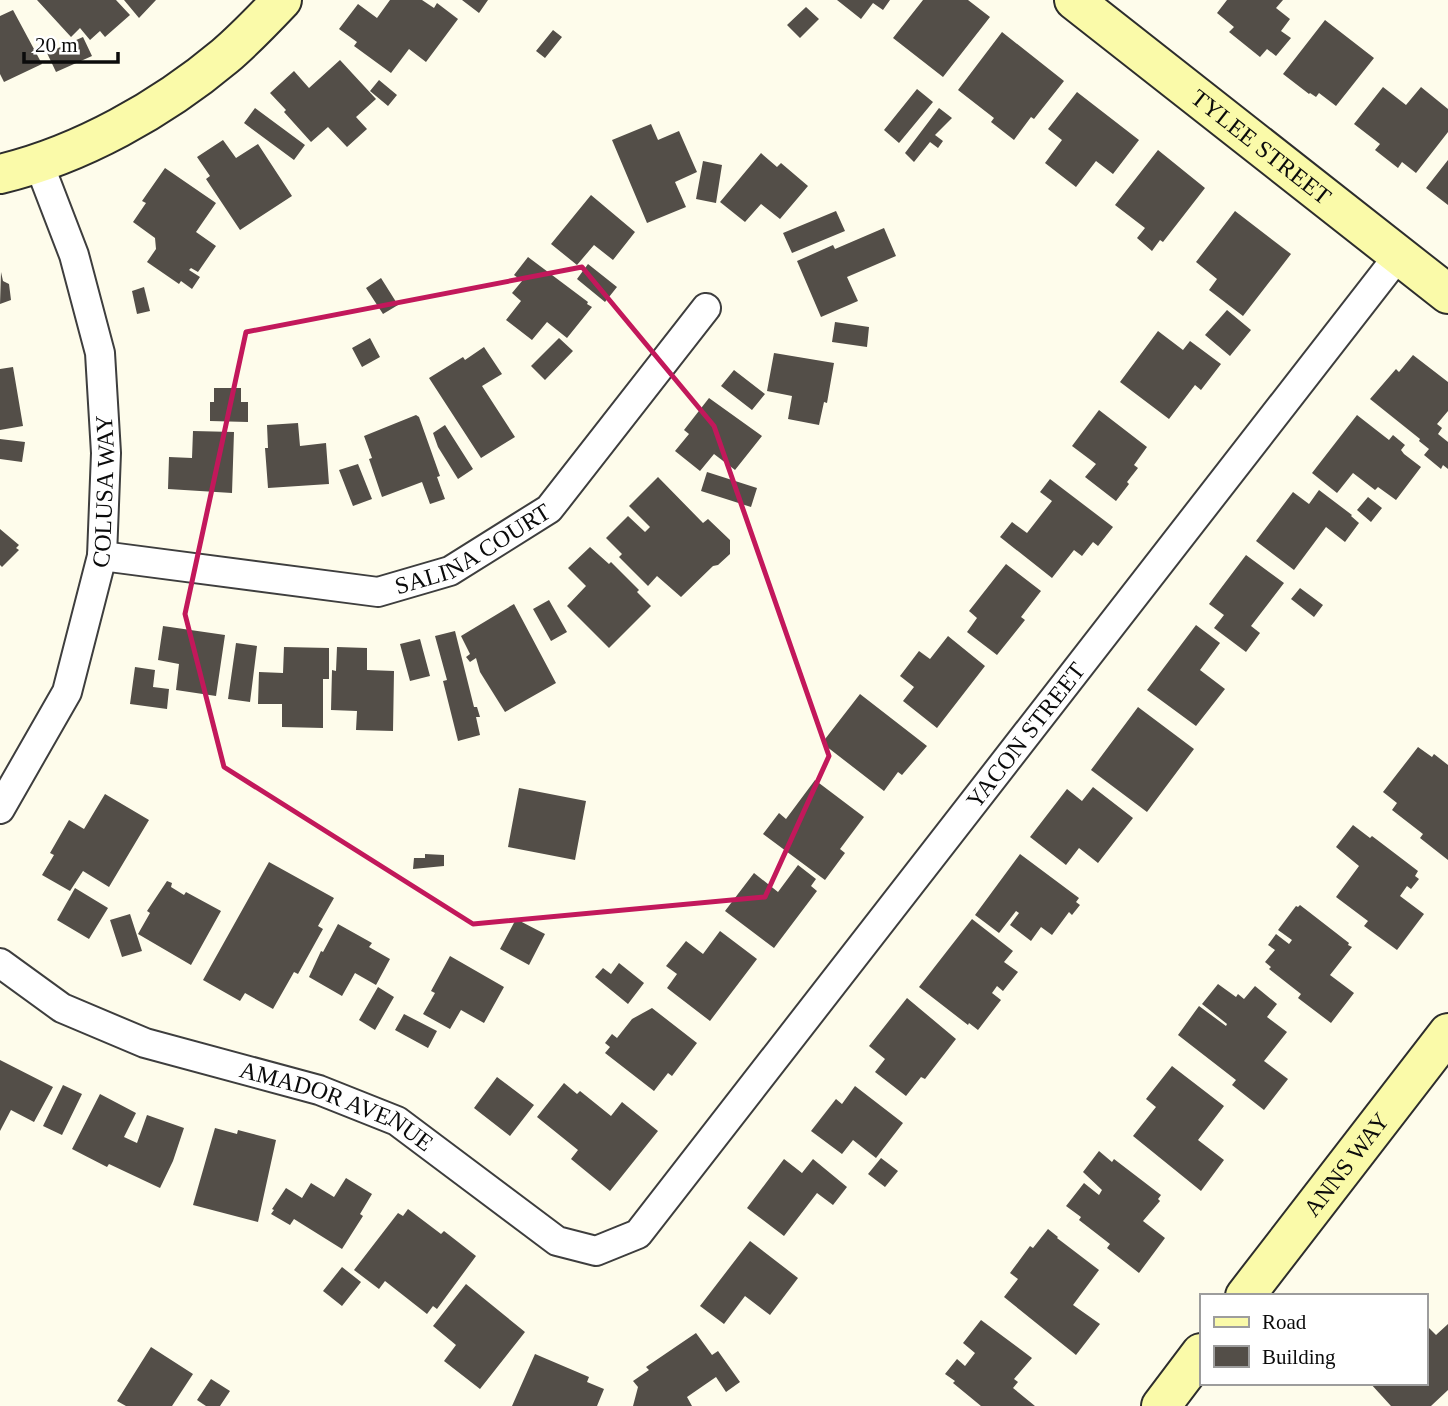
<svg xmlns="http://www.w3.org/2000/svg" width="1448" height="1406" viewBox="0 0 1448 1406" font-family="'Times New Roman',serif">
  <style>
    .building { fill: #534e48 }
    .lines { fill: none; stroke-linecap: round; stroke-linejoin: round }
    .street-casing { stroke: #3e3e3e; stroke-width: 32 }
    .secondary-casing { stroke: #2d2d2d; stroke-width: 42 }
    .street { stroke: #fff; stroke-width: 28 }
    .secondary { stroke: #fafaa9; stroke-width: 38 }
    .marked { fill: none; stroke: #c2185b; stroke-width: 5; stroke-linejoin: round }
    .labels { text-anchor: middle; stroke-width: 7; stroke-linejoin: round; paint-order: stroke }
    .street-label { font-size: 24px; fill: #0b0b0b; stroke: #fff }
  </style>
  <rect width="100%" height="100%" fill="#fefceb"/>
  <!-- building -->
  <path class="building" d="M37,0H116L130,15L105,37L100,31L90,40L80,28L71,37Z
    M124,0H156L139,18Z
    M390,0H422L434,8L437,3L458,19L426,62L409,49L391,73L354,46L357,42L339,29L358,4L377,18Z
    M462,0H488L479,13Z
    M837,0H890L883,10L873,3L861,19Z
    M923,0H968L990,17L943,77L893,38Z
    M1227,0H1283L1276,8L1290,19L1281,31L1291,38L1276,56L1267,49L1260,57L1229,32L1234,27L1217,13Z
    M806,7L819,19L800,38L787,25Z
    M13,10L42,64L4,82L0,74V16Z
    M1325,20L1374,58L1336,106L1319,93L1316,97L1310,93L1309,94L1283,74Z
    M553,30L562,37L545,58L536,51Z
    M1002,32L1064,81L1034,119L1031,117L1014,140L991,122L994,118L958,90Z
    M83,37L92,56L56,72L47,53Z
    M340,60L376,99L356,117L367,129L347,147L328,127L311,142L284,112L286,110L270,93L294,71L309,88Z
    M379,80L397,95L388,106L370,91Z
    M1383,87L1406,105L1421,87L1448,109V132L1416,173L1402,162L1398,168L1375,150L1380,144L1354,124Z
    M917,89L933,102L899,143L884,130Z
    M1077,92L1139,140L1113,174L1096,161L1076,187L1045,163L1062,140L1048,129Z
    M255,108L305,145L294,160L244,123Z
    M939,108L952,118L935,135L943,141L938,148L930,142L914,162L905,153Z
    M651,124L658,140L679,131L697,172L675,182L686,207L647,223L612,140Z
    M223,140L236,158L258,144L292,196L240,230L206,179L210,176L197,157Z
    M1158,150L1205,188L1163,242L1160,240L1152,251L1137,238L1145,228L1115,205Z
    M761,153L777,167L781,163L808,186L780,219L761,204L745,222L720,202Z
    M1448,160V205L1426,188Z
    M703,161L722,165L716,203L696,199Z
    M165,168L216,203L196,232L216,246L198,272L191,268L189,270L200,277L192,289L181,281L179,284L147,262L156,249L155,238L133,222L146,203L142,201Z
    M591,195L635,232L613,260L594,245L577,265L551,244Z
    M836,211L845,231L792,253L783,233Z
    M1235,211L1291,254L1243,316L1209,290L1217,279L1196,262Z
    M884,228L896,256L847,277L858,301L821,317L797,261L833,245L835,249Z
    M528,257L588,302L587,304L592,307L567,338L547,322L532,340L506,320L521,301L512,293L522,281L514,275Z
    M588,264L617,287L605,302L577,279Z
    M1,272L3,281L9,284L11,300L0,304Z
    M381,278L398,305L383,314L366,288Z
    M144,287L150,311L137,314L132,291Z
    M1227,310L1251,330L1230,356L1205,335Z
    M835,322L869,327L867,347L832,342Z
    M1158,331L1183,350L1190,341L1221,364L1201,390L1195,385L1169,419L1120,382Z
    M370,338L380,357L362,367L352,348Z
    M559,338L573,351L545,380L531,366Z
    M484,347L502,374L482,386L515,437L481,458L429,378L463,357L465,360Z
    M774,353L834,363L827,403L824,402L819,425L788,419L792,396L767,391Z
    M1413,355L1448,382V411L1437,424L1442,428L1438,434L1448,442V469L1443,465L1441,469L1424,455L1429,449L1419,441L1420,439L1370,399L1396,369L1399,372Z
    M13,367L23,426L0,430V369Z
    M734,370L765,394L752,410L721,386Z
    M214,388H241V402H248V422L210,421V402H214Z
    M709,398L762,436L735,470L714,454L700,471L675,451L689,434L684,430Z
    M1099,410L1147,447L1134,465L1138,468L1127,482L1129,484L1116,501L1085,477L1096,464L1072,446Z
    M416,415L419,417L440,476L437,477L445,499L430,504L422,482L382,497L369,459L372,458L364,436Z
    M1357,415L1389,440L1393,435L1405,445L1401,450L1404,454L1421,467L1396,500L1378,487L1375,490L1353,473L1337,493L1312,473Z
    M298,423L300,446L326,443L329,484L268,488L265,448H268L267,425Z
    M445,425L473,469L458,479L438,447L433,433Z
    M193,431L234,432L232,493L168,489L169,457L192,458Z
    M0,439L25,442L22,462L0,459Z
    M358,464L372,499L353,506L339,470Z
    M707,472L757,488L751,507L701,491Z
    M658,477L703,523L708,519L730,540V554L718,565L713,566L681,597L657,576L648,586L619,557L622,554L606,538L628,516L645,532L650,527L629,506Z
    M1050,479L1113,527L1098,546L1093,542L1082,556L1074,550L1052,578L1000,537L1012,522L1027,533L1052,501L1040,492Z
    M1319,490L1352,515L1351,516L1359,523L1345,542L1326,527L1294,570L1256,541L1293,492L1309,504Z
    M1368,497L1382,508L1371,522L1357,510Z
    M0,529L19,545L16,548L19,550L2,567L0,565Z
    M590,547L609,564L611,562L639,590L637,592L651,606L609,648L567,606L586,586L568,568Z
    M1246,555L1284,583L1251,626L1260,633L1246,652L1214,628L1224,615L1209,604Z
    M1006,564L1041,591L1021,617L1025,620L997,655L967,632L977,618L969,611Z
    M1300,588L1323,605L1314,617L1291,599Z
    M549,600L567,632L551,641L533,609Z
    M514,604L556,683L505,712L480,672L476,658L470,662L466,657L470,654L461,636Z
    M1196,625L1220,643L1200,670L1225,689L1196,726L1147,690Z
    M163,626L225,635L216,696L176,690L179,664L158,660Z
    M455,631L474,707H477L480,717H476L480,735L458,741L443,681L447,680L435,636Z
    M948,636L985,666L937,728L903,701L914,687L900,676L919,651L930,659Z
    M420,639L430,676L410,681L400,644Z
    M236,643L257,646L250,702L228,699Z
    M284,647L329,648V679H323V728L282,727V704H258L259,672L283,673Z
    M337,647L367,648V670L394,671L393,731L356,730L357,711L331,710L332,670L336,671Z
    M135,667L155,670L153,687L169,689L167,709L130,704Z
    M860,694L927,746L902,775L898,772L884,791L822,743Z
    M1138,707L1194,749L1147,812L1091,770Z
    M1418,747L1432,757L1434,754L1448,765V860L1420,838L1423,834L1392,810L1397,803L1383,792Z
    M815,780L864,817L840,849L845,853L825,880L763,834L779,813L786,819Z
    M1093,787L1133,818L1098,863L1079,848L1066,865L1030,837L1067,789L1082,801Z
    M519,788L586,801L575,860L508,847Z
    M105,794L149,820L109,887L83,871L70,891L42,875L54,855L50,853L69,820L84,829Z
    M1353,825L1370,838L1372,836L1418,871L1415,876L1419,879L1411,889L1407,886L1400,896L1424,914L1397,950L1364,926L1368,921L1336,897L1359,866L1336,847Z
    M425,854L444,855V866L413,869L414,858H425Z
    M1020,854L1079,898L1076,902L1080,905L1072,915L1069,912L1052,935L1041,927L1031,941L1010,925L1019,913L1016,911L999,933L975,915Z
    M269,862L334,898L318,926L323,929L298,974L294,972L273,1009L245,993L240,1001L203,980Z
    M798,865L816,879L811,886L817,891L774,948L725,911L754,873L778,892Z
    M167,881L172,883L171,887L184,895L186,892L221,911L191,965L138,934L150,913L147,911Z
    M75,888L108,908L89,939L57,920Z
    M1300,905L1349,943L1348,945L1352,947L1330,975L1354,993L1331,1023L1298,998L1301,994L1269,969L1271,967L1265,962L1275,950L1268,945L1276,934L1289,944L1292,940L1278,930L1296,906L1298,907Z
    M130,914L142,951L122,957L110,920Z
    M516,919L545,934L529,965L500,949Z
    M972,919L1013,951L1004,962L1018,972L1003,991L997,986L992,993L1001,1000L978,1030L969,1023L968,1025L919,987Z
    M338,924L372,943L369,947L390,959L376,985L355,973L342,996L309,977L321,951L323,952Z
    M720,931L757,959L710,1021L667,988L677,974L666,966L686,941L703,954Z
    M450,956L504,987L484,1023L461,1010L450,1029L423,1014L435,993L431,991Z
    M619,963L644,983L628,1004L595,977L603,968L611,974Z
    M1218,984L1236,997L1238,994L1244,999L1255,986L1277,1004L1267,1017L1287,1032L1264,1061L1288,1079L1264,1110L1232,1085L1236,1080L1178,1035L1199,1006L1226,1026L1227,1024L1202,1004Z
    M378,987L394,997L375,1030L359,1020Z
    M907,998L956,1039L925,1079L921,1077L906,1096L875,1072L885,1059L869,1046Z
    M652,1008L697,1043L672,1076L668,1073L654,1091L605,1053L610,1047L605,1043L612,1034L617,1038L632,1019Z
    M404,1014L437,1031L428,1048L395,1030Z
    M0,1060L53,1087L34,1122L11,1110L0,1131Z
    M1172,1066L1224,1106L1198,1140L1224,1160L1201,1191L1133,1136L1156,1107L1146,1099Z
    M497,1077L534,1105L510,1136L474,1108Z
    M564,1083L577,1094L580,1091L611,1116L622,1102L658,1131L610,1191L571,1159L578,1150L537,1117Z
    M63,1085L82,1094L62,1135L43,1126Z
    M855,1086L903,1123L876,1158L853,1140L842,1154L811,1131L836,1099L842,1104Z
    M100,1094L136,1113L124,1137L137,1143L147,1115L184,1128L173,1161L160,1188L109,1164L107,1167L72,1149Z
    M215,1128L237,1134L238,1130L276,1140L258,1222L193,1205Z
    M1099,1151L1112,1162L1114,1159L1161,1195L1158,1199L1160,1201L1143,1221L1165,1238L1139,1273L1107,1248L1110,1244L1079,1220L1081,1217L1066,1206L1084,1183L1099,1195L1102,1190L1083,1172Z
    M881,1158L898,1171L885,1187L868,1174Z
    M784,1159L802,1173L813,1159L847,1187L833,1205L817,1193L784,1236L747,1208Z
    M346,1178L372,1194L360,1214L363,1216L342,1249L294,1219L290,1225L271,1214L274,1210L272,1209L286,1188L302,1198L311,1183L334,1197Z
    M408,1209L441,1234L444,1231L476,1256L437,1309L433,1306L427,1314L385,1281L379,1289L354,1270L398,1213L403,1216Z
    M1048,1229L1058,1237L1057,1238L1099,1270L1073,1305L1100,1324L1076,1355L1004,1297L1018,1279L1010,1273L1030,1246L1033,1248Z
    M750,1241L798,1278L770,1315L745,1296L724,1324L700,1306Z
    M342,1267L361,1282L342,1306L323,1291Z
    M466,1284L525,1332L480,1389L444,1361L456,1345L433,1326Z
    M981,1320L1032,1358L1014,1379L1018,1382L1013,1388L1035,1406H981L953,1383L955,1381L945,1374L957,1359L965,1366L975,1353L963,1343Z
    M1448,1324V1390L1431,1406H1391L1370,1383H1425V1329L1428,1327L1436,1335Z
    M696,1333L712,1355L718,1351L740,1382L726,1392L716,1377L687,1397L692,1406H633L638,1387L633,1381L649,1370L646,1367Z
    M151,1347L193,1374L172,1406H126L117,1401Z
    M535,1354L589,1377L587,1382L604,1389L597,1406H512Z
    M211,1379L230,1391L220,1406H206L197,1400Z"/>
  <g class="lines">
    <defs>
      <g id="street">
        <path id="s1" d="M102,556L378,592L450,571L549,509L706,308"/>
        <path id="s2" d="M0,809L67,692L102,556L106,453L100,353L74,255L39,164"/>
        <path id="s3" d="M0,963L62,1008L145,1043L319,1090L397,1121L557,1241L596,1251L638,1234L1399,255"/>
      </g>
      <g id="secondary">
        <path id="s4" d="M1074,0L1448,294"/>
        <path d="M0,174C80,155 162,109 225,56C245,39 264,19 282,0"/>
        <path id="s5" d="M1245,1296L1448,1033"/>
        <path d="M1161,1406L1201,1353"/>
      </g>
    </defs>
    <!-- street casing -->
    <use href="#street" class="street-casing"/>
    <!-- secondary casing -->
    <use href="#secondary" class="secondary-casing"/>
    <!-- street -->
    <use href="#street" class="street"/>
    <!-- secondary -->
    <use href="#secondary" class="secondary"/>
  </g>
  <!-- marked area -->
  <path class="marked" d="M582,267L714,426L829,756L765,897L473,924L224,767L185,614L246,332Z"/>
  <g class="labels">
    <!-- street labels -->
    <g class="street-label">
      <text dy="8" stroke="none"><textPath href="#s4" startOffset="238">TYLEE STREET</textPath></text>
      <text dy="8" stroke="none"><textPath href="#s2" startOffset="340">COLUSA WAY</textPath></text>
      <text dy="8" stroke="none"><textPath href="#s1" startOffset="383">SALINA COURT</textPath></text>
      <text dy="8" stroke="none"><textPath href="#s3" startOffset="1348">YACON STREET</textPath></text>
      <text dy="8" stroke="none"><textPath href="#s3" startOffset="369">AMADOR AVENUE</textPath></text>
      <text dy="8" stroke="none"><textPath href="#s5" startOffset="166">ANNS WAY</textPath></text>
    </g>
  </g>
  <!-- legend -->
  <rect x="1200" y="1294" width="228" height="91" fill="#ffffff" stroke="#9d9d9d" stroke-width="2"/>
  <rect x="1214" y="1317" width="35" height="10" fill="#fafaa9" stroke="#9d9d9d" stroke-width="2"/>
  <text x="1262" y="1329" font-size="21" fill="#0b0b0b">Road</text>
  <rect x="1214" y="1346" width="35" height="21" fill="#534e48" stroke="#9d9d9d" stroke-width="2"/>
  <text x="1262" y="1364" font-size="21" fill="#0b0b0b">Building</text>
  <!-- scale -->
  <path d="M24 52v10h94v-10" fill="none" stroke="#0b0b0b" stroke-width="3.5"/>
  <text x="35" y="52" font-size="21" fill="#0b0b0b" stroke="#ffffff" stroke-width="5" paint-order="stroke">20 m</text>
</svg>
